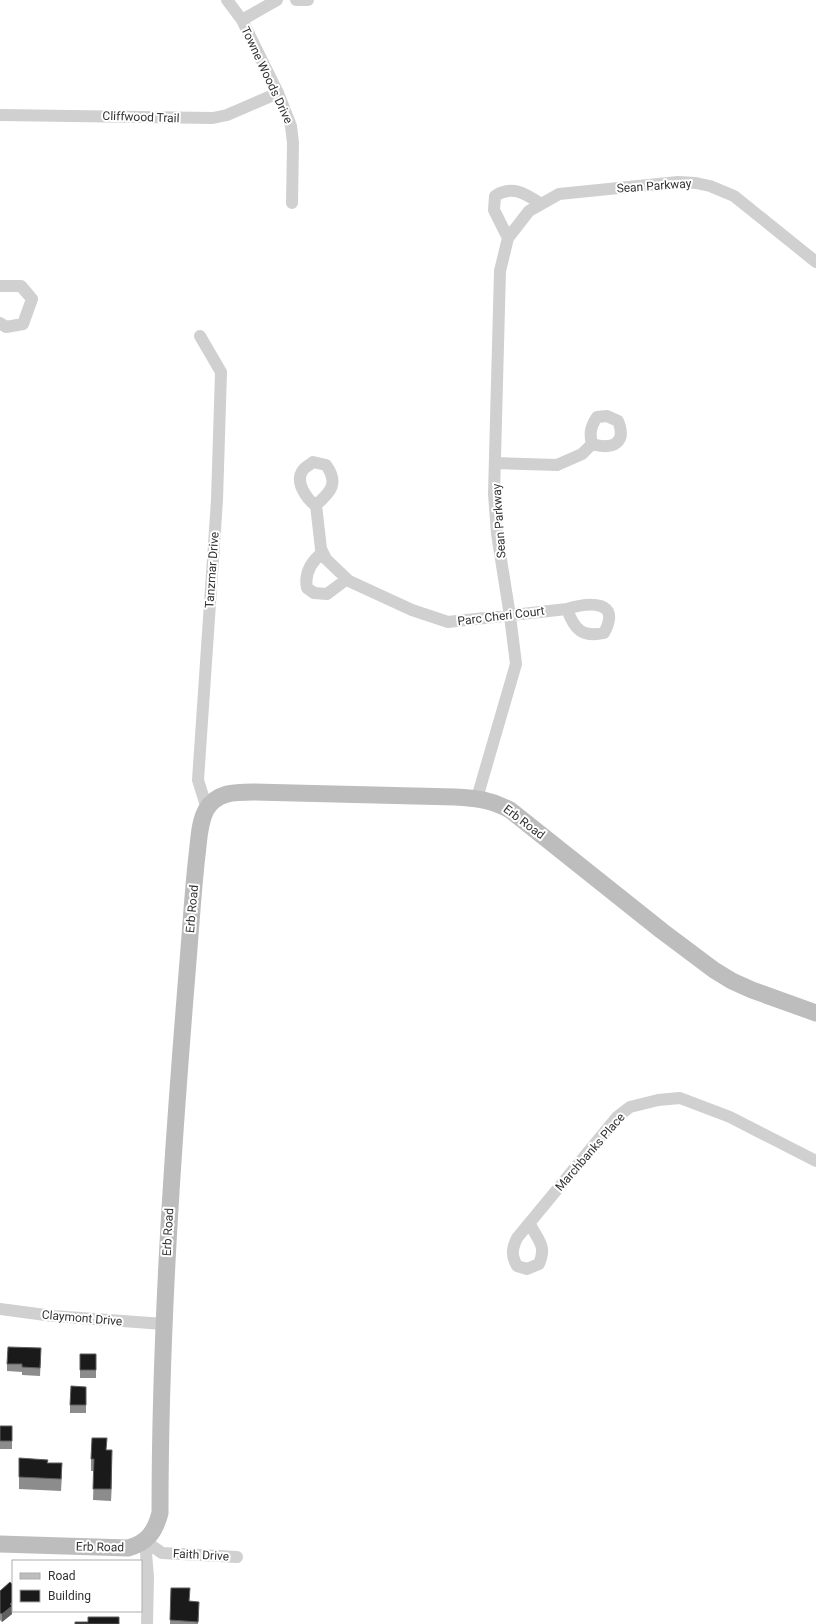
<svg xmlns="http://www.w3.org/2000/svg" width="816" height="1624" viewBox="0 0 816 1624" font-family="Roboto,sans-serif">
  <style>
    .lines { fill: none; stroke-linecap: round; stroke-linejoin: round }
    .street { stroke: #d0d0d0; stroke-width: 12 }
    .secondary { stroke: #bdbdbd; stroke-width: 17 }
    .wall { fill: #8c8c8c }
    .shaded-wall { fill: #5f5f5f }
    .building { fill: #1a1a1a; stroke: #5f5f5f }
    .labels { text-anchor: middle; stroke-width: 4; stroke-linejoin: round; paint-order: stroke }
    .street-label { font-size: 12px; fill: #333; stroke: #fff }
  </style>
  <rect width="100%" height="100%" fill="#fff"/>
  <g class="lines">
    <!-- street -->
    <path class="street" d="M227,0L242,20L278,93L291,126L293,143L292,203
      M296,0H308
      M242,20L277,0
      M0,115L213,118L227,115L278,93
      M508,238L494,210L495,196C512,185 525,193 541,204
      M0,286H21L32,299L23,324L6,327L0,323
      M200,336L221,372L217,500L198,780L207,809
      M496,463L557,465L582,454L592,444C613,450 627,443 618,421L607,416L597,417C591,426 589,433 592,444
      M316,506C307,499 294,482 303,470C305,467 311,464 313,462L326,465C339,483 331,492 316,505L321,549L326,559L349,581L412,610L448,622L567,609C574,629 582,638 604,633C622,600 589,602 567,609
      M322,553C311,562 304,573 307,588L314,593L327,594L347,579
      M477,798L516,664L510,616L497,534L494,494L500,271L508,238L529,211L559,194L678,182L696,183L710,186L734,196L816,262
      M530,1224C538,1241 547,1245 539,1264L527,1269L517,1266C511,1255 512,1249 517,1238L617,1117L630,1107L658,1100L680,1098L730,1117L816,1161
      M0,1309L53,1316L164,1324
      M145,1541L162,1553L237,1557
      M145,1541L148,1577L147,1624"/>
    <!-- secondary -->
    <path class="secondary" d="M0,1544L128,1548C147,1543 155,1532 160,1513C160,1328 173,1145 188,961C191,925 193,890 197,855C199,840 199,823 206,810C216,792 235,792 253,792L455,797C476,798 492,800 510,810L662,931L714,970L732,981L752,990L816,1013"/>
  </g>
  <!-- wall -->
  <path class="wall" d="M80,1354H96V1378H80Z
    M41,1356L40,1376L22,1375V1372L7,1371V1364Z
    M86,1387V1413H70V1405Z
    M0,1426H12V1449H0Z
    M107,1450L112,1462L111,1501L93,1500L94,1471H91V1459Z
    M48,1463L62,1475L61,1491L19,1489V1477Z
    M13,1585V1609L12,1610V1614L2,1622L0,1620V1591Z
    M171,1588L189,1601L199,1613L198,1624H170Z"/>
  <!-- shaded-wall -->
  <path class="shaded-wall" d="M112,1450V1462L111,1501V1489Z
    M13,1602V1609L12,1610V1614L2,1622V1614L10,1604Z"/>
  <!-- building -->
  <path class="building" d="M8,1347L41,1348L40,1368L22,1367V1364H7Z
    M80,1354H96V1370H80Z
    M71,1386L86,1387V1405H70Z
    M0,1426H12V1441H0Z
    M92,1438H107L106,1450H112L111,1489H93L94,1459H91Z
    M19,1458L48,1460L47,1463H62L61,1479L19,1477Z
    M10,1582L13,1585V1602L10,1604L12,1606L2,1614L0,1613V1591Z
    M171,1588H190L189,1601L199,1602L198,1622L170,1620Z
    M88,1617H119V1624H75V1622H88Z"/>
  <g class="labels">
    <!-- street labels -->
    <g class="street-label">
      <text transform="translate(267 75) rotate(65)" y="4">Towne Woods Drive</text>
      <text transform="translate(141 117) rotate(2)" y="4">Cliffwood Trail</text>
      <text transform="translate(654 186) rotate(-4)" y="4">Sean Parkway</text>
      <text transform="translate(499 521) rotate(-94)" y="4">Sean Parkway</text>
      <text transform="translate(212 570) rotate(-86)" y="4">Tanzmar Drive</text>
      <text transform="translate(501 616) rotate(-7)" y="4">Parc Cheri Court</text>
      <text transform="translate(524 822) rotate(37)" y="4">Erb Road</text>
      <text transform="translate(192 909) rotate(-85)" y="4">Erb Road</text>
      <text transform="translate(590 1152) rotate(-49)" y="4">Marchbanks Place</text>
      <text transform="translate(168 1232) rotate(-87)" y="4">Erb Road</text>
      <text transform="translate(82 1318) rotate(5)" y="4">Claymont Drive</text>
      <text transform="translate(100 1547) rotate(1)" y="4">Erb Road</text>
      <text transform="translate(201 1555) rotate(3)" y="4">Faith Drive</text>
    </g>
  </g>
  <!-- legend -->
  <rect x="12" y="1560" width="130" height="52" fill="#ffffff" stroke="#adadad"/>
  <rect x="20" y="1573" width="20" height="6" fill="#bdbdbd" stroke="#adadad"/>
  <text x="48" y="1580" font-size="12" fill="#333333">Road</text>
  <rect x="20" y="1590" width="20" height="12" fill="#1a1a1a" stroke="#adadad"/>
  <text x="48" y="1600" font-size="12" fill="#333333">Building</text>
</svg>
